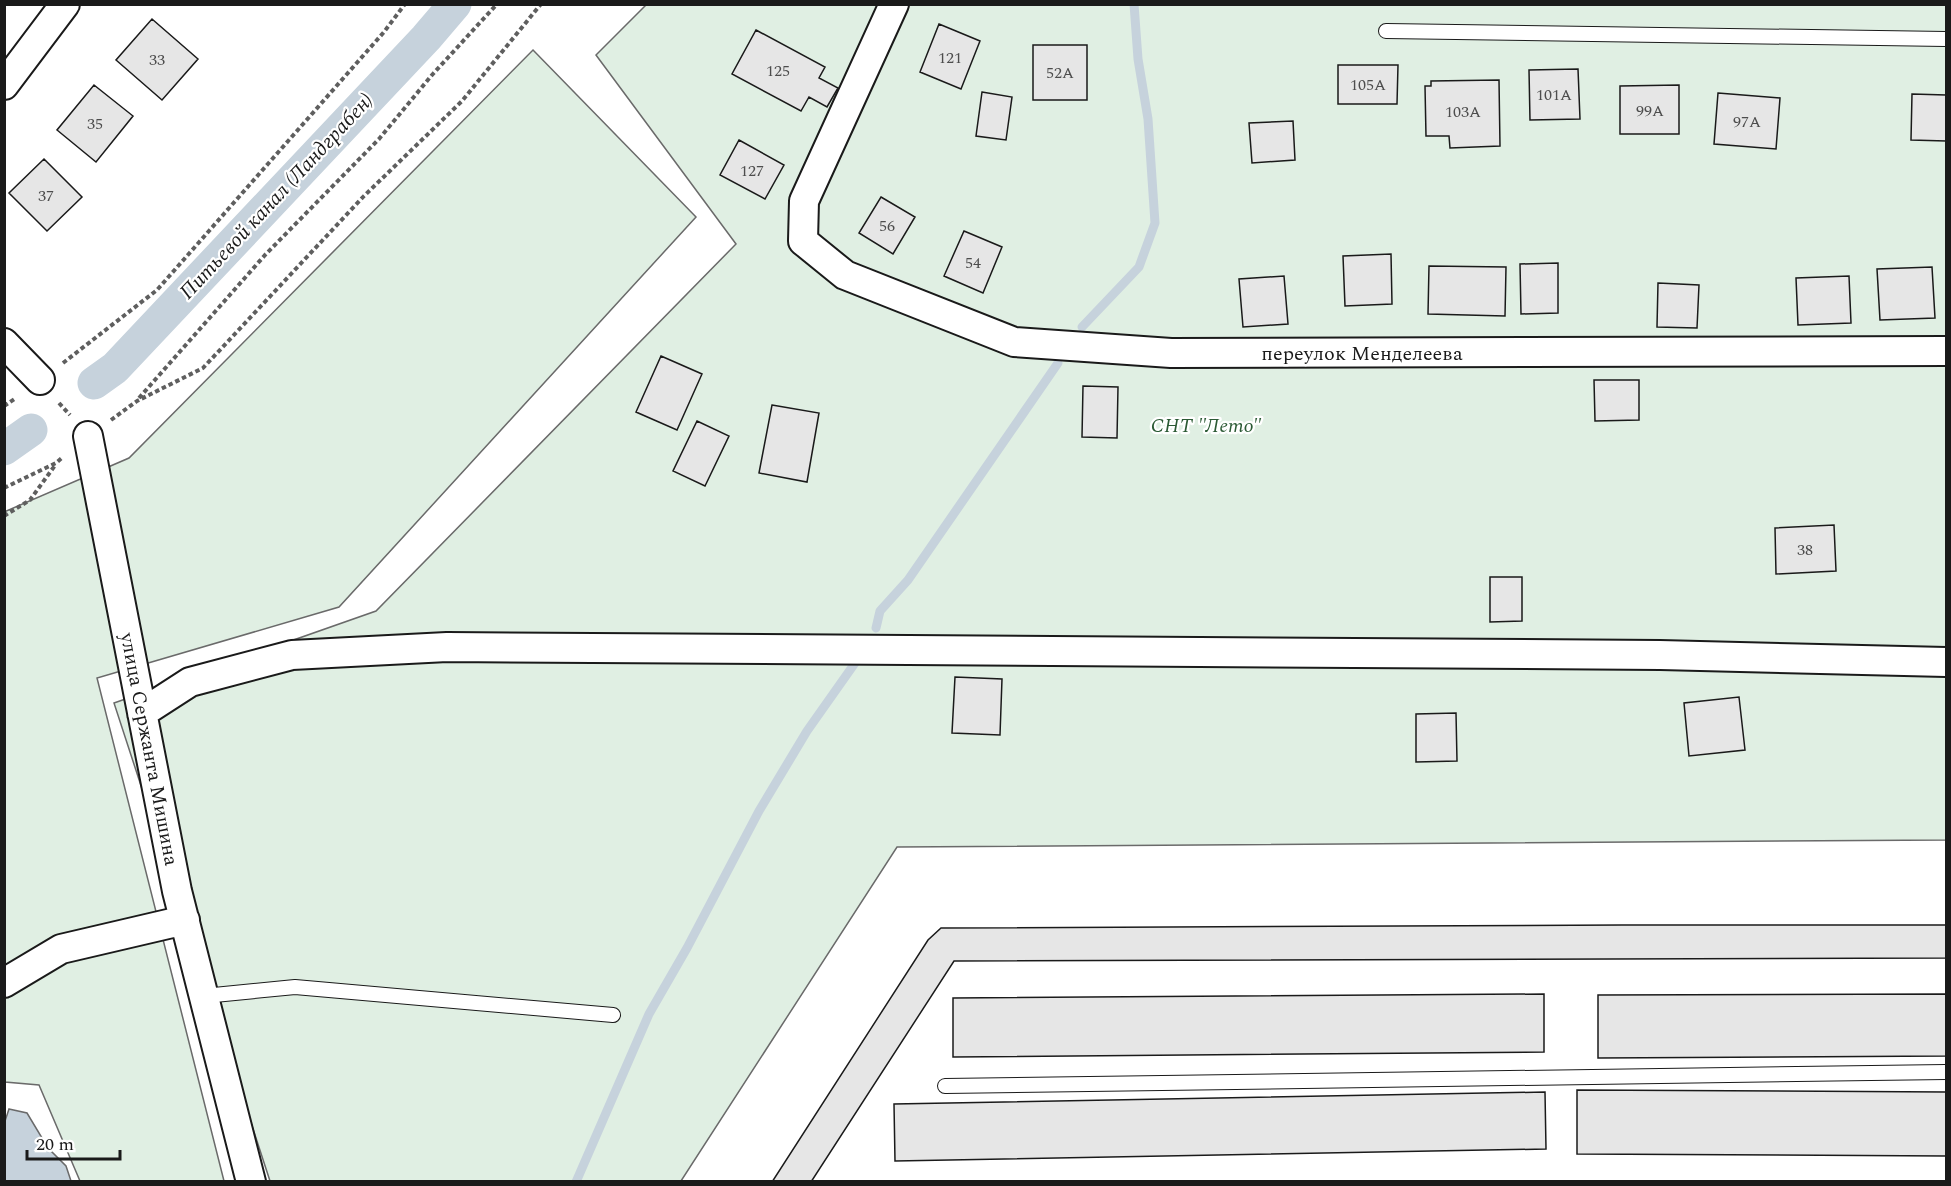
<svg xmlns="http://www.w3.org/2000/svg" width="1951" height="1186" viewBox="0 0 1951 1186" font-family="Spectral,serif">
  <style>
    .green { fill: #e0efe3; stroke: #6a6a6a; stroke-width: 1.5 }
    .water { fill: #c6d2dc; stroke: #6a6a6a; stroke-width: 1.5 }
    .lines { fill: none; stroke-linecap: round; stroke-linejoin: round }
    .stream { stroke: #c6d2dc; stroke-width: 9 }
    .canal { stroke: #c6d2dc; stroke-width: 33 }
    .building { fill: #e6e6e6; stroke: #1a1a1a; stroke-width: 1.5 }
    .service-casing { stroke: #1a1a1a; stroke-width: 16 }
    .minor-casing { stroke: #1a1a1a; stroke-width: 32 }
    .path { stroke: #5f5f5f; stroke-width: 4; stroke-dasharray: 4.5 3; stroke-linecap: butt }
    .service { stroke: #fff; stroke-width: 14 }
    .minor { stroke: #fff; stroke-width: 28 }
    .labels { text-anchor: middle; stroke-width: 4.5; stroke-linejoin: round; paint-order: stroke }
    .number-label { font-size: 16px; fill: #4d4d4d }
    .street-label { font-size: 20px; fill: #1a1a1a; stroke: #fff }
    .park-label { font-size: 20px; font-style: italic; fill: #2b5a34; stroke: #fff }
    .water-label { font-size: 21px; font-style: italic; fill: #1a1a1a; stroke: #fff }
  </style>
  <rect width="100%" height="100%" fill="#fff"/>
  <!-- green -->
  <path class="green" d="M646,5H1946V840L897,847L681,1181H270L114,703L376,611L736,244L596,55Z
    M533,50L696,217L339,607L97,678L224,1181H80L39,1085L5,1082L4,512L129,458Z"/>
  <!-- water -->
  <path class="water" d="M9,1109L27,1113L48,1148L66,1166L71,1181H5V1121Z"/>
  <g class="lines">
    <!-- stream -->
    <path class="stream" d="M1082,327L1139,267L1155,223L1148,119L1138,59L1134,4
      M876,628L880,611L908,580L1058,363
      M576,1182L649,1014L687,948L759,811L807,731L855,663"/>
    <!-- canal -->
    <path class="canal" d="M94,383L115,368L426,38L455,4
      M4,449L31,430"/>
  </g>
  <!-- building -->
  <path class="building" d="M152,19L198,59L162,100L116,60Z
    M939,24L980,41L961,89L920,72Z
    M756,30L825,67L819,78L838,88L827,107L809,97L801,111L732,74Z
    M1033,45H1087V100H1033Z
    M1338,65H1398L1397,104H1338Z
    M1578,69L1580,119L1530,120L1529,70Z
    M1499,80L1500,146L1450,148L1449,136H1426L1425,86H1431V81Z
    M94,85L133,116L96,162L57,130Z
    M1679,85V134H1620V86Z
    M982,92L1012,97L1006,140L976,136Z
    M1718,93L1780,98L1776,149L1714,144Z
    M1912,94L1946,95V141L1911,140Z
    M1293,121L1295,160L1252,163L1249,123Z
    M739,140L784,165L765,199L720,175Z
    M44,159L82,197L47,231L9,193Z
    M881,197L915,217L893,254L859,233Z
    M964,231L1002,247L983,293L944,276Z
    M1391,254L1392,304L1345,306L1343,256Z
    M1558,263V313L1521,314L1520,264Z
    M1429,266L1506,267L1505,316L1428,314Z
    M1932,267L1935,318L1880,320L1877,269Z
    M1284,276L1288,324L1243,327L1239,279Z
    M1849,276L1851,323L1798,325L1796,278Z
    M1658,283L1699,285L1697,328L1657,327Z
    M661,356L702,374L677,430L636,412Z
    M1594,380H1639V420L1595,421Z
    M1083,386L1118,387L1117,438L1082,437Z
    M772,405L819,413L807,482L759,473Z
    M697,421L729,436L705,486L673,471Z
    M1834,525L1836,571L1776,574L1775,528Z
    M1490,577H1522V621L1490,622Z
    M955,677L1002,679L1000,735L952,733Z
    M1739,697L1745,750L1689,756L1684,703Z
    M1456,713L1457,761L1416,762V714Z
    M1622,925H1946V958L954,961L811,1182H772L928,940L941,928Z
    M1544,994V1052L953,1057V998Z
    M1946,994V1056L1598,1058V995Z
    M1577,1090L1946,1092V1156L1577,1154Z
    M1545,1092L1546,1149L895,1161L894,1104Z"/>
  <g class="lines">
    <defs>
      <path id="service" d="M1386,31L1946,39
        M204,996L295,987L613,1015
        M945,1086L1946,1072"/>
      <path id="minor" d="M894,4L804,201L803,241L845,275L1014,342L1171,353L1946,351
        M4,85L65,4
        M4,343L40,380
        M88,436L177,891L251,1182
        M142,713L190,682L292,655L447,647L1660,655L1946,662
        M4,983L61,949L185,920"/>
    </defs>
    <!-- service casing -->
    <use href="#service" class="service-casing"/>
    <!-- minor casing -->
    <use href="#minor" class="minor-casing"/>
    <!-- path -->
    <path class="path" d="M63,363L157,290L384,32L405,4
      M139,398L265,255L379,139L432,75L497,4
      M59,403L70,415
      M4,406L16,398
      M111,420L137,401L203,368L364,196L462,101L541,4
      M4,488L56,463L63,457
      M4,516L30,500L56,464"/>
    <!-- service -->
    <use href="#service" class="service"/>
    <!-- minor -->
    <use href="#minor" class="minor"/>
  </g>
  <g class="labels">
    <!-- number labels -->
    <g class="number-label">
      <text x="950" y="63">121</text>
      <text x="157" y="65">33</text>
      <text x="778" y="76">125</text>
      <text x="1060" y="78">52А</text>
      <text x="1368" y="90">105А</text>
      <text x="1554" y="100">101А</text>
      <text x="1650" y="116">99А</text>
      <text x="1463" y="117">103А</text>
      <text x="1747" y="127">97А</text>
      <text x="95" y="129">35</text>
      <text x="752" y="176">127</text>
      <text x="46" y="201">37</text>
      <text x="887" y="231">56</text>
      <text x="973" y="268">54</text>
      <text x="1805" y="555">38</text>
    </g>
    <!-- street labels -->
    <g class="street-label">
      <text x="1362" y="360">переулок Менделеева</text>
      <text transform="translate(150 749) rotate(79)" y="7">улица Сержанта Мишина</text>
    </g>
    <!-- park labels -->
    <g class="park-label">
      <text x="1206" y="432">СНТ "Лето"</text>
    </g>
    <!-- water labels -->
    <g class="water-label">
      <text transform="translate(276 196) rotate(-47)" y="7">Питьевой канал (Ландграбен)</text>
    </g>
  </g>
  <!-- border -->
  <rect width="1951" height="1186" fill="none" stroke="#1a1a1a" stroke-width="12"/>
  <!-- scale -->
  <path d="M27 1150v9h93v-9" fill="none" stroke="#1a1a1a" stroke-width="3"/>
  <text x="36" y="1150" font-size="18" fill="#1a1a1a" stroke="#ffffff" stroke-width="4.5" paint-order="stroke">20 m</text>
</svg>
